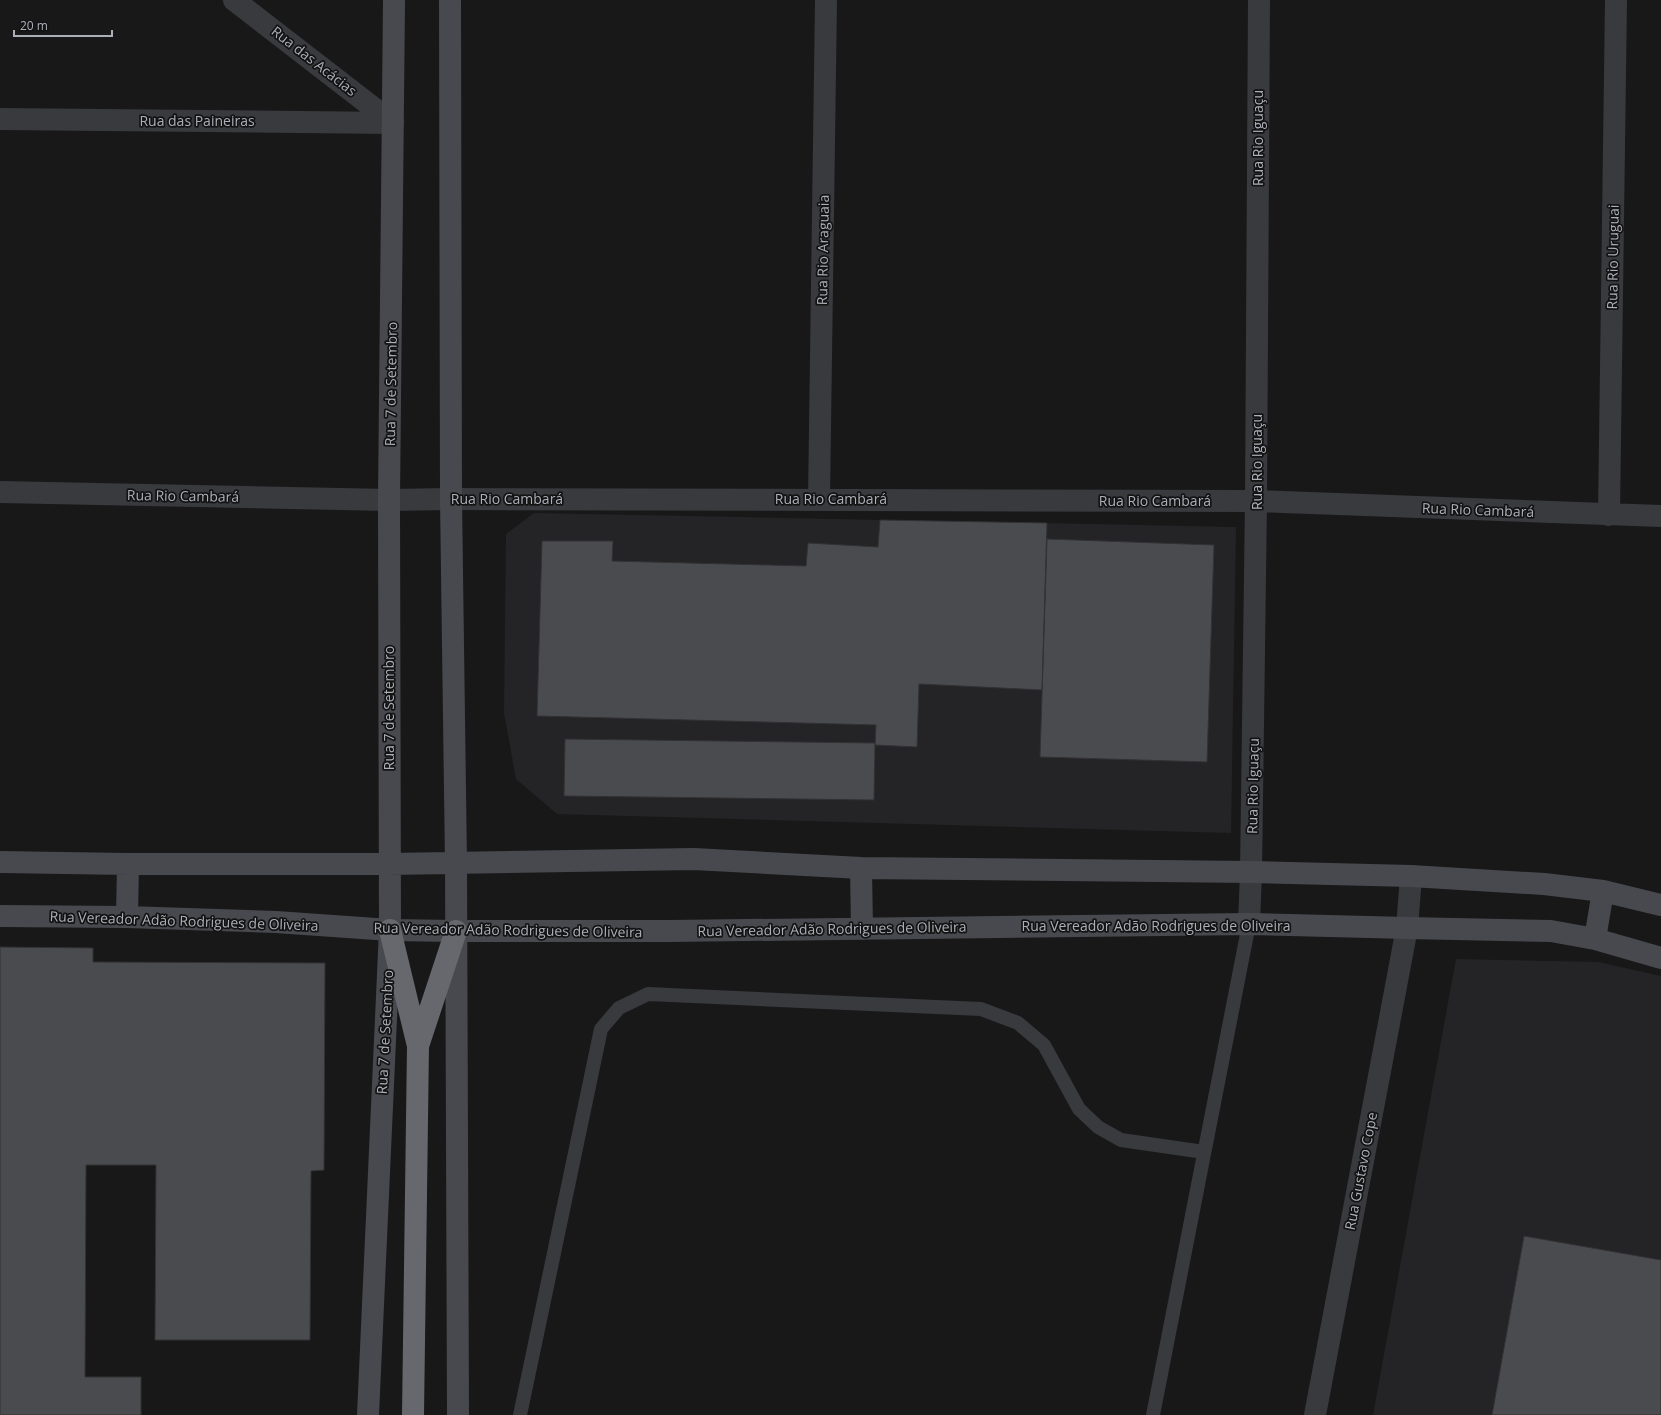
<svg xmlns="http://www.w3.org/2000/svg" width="1661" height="1415" viewBox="0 0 1661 1415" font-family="'Open Sans',sans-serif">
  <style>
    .built { fill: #242426 }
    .building { fill: #4a4b4e; stroke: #323235 }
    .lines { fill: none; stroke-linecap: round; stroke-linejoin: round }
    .lane { stroke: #393a3e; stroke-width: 14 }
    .street { stroke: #393a3e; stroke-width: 22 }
    .secondary { stroke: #48494e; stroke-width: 22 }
    .highway { stroke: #66686e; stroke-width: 22 }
    .labels { text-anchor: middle; stroke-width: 3.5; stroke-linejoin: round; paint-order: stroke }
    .street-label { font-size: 14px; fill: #acafb8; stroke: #131314 }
  </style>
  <rect width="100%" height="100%" fill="#181819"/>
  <!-- built -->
  <path class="built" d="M534,513L1236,527L1231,833L557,814L516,779L504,713L506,534Z
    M1456,959L1598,962L1661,976V1415H1373Z"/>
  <!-- building -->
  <path class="building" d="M880,520L1047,523L1042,690L919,684L917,747L875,745L876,725L537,716L542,541H613L612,561L806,566L808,543L878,547Z
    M1047,539L1214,545L1207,762L1040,757Z
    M565,739L875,743L874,800L564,796Z
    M0,947L93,948V962L325,963L324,1170L311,1171L310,1340H155L156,1165H86L85,1377H141V1415H0Z
    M1524,1236L1661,1260V1415H1492Z"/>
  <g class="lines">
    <!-- lane -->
    <path class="lane" d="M520,1415L601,1029L619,1008L648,994L981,1009L1018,1023L1044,1045L1079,1109L1098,1127L1121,1140L1204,1152
      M1153,1415L1249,924"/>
    <!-- street -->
    <path class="street" d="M234,0L393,123
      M0,119L393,123
      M0,492L389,500L451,499L1256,501L1661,516
      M819,499L826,0
      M1609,515L1616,0
      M1249,924L1251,872L1256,501L1259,0
      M1315,1415L1407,928L1411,876"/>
    <!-- secondary -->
    <path class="secondary" d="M450,0L451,499L456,863L458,1415
      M0,862L128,864H389L694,859L861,868L1251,872L1411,876L1544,884L1603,891L1661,905
      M861,868L862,929
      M0,916L127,917L276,922L390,930L456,931H670L1249,924L1407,928L1551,931L1595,939L1661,958
      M127,917L128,864
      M1595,939L1603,891
      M368,1415L390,930L389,500L394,0"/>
    <!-- highway -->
    <path class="highway" d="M390,930L418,1046L413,1415
      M418,1046L456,931"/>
  </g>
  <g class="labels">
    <!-- street labels -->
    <g class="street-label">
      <text transform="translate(314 61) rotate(38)" y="5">Rua das Acácias</text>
      <text x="197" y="126">Rua das Paineiras</text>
      <text transform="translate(1258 138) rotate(-90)" y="5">Rua Rio Iguaçu</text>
      <text transform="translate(823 250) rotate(-89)" y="5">Rua Rio Araguaia</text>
      <text transform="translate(1613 257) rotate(-89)" y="5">Rua Rio Uruguai</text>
      <text transform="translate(391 384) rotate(-89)" y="5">Rua 7 de Setembro</text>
      <text transform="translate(1257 462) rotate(-90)" y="5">Rua Rio Iguaçu</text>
      <text transform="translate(183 496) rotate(1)" y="5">Rua Rio Cambará</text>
      <text x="507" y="504">Rua Rio Cambará</text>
      <text x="831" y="504">Rua Rio Cambará</text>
      <text x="1155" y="506">Rua Rio Cambará</text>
      <text transform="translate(1478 510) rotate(2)" y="5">Rua Rio Cambará</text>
      <text transform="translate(389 708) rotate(-90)" y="5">Rua 7 de Setembro</text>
      <text transform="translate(1253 786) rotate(-89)" y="5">Rua Rio Iguaçu</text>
      <text transform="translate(184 921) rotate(2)" y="5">Rua Vereador Adão Rodrigues de Oliveira</text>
      <text x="1156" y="931">Rua Vereador Adão Rodrigues de Oliveira</text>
      <text transform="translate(832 929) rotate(-1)" y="5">Rua Vereador Adão Rodrigues de Oliveira</text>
      <text transform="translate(508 930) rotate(1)" y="5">Rua Vereador Adão Rodrigues de Oliveira</text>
      <text transform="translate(385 1032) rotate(-87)" y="5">Rua 7 de Setembro</text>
      <text transform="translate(1361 1171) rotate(-79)" y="5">Rua Gustavo Cope</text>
    </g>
  </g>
  <!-- scale -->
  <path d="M14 30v6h98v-6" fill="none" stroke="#acafb8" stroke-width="2"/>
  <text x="20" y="30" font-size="12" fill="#acafb8" stroke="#131314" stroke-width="3" paint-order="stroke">20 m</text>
</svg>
